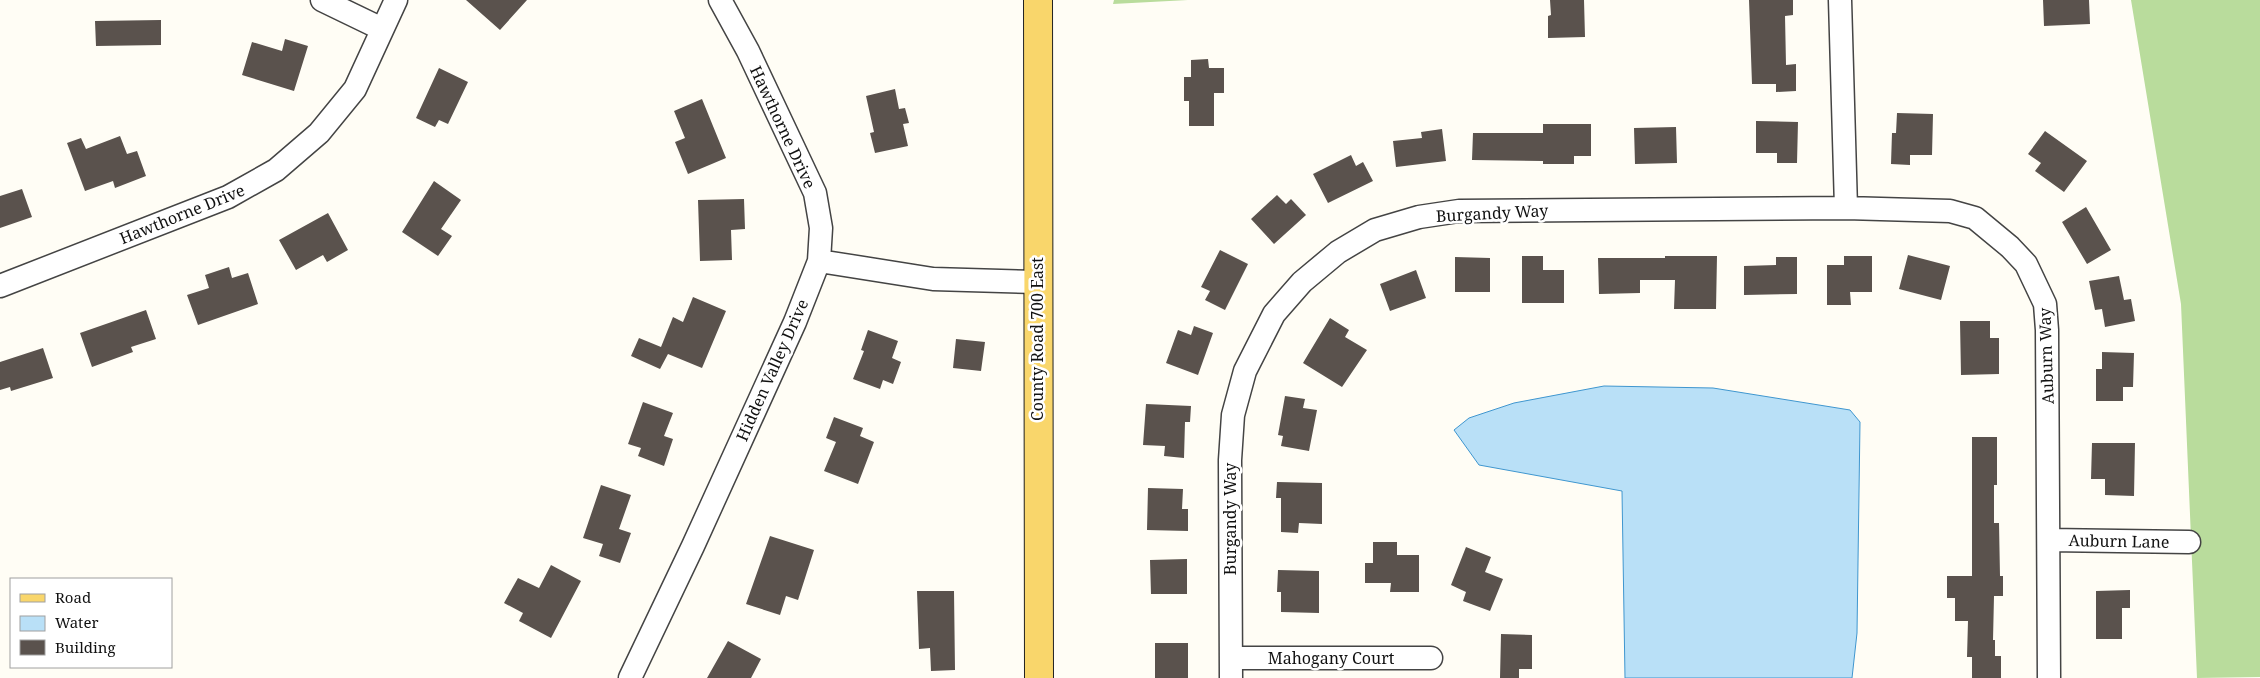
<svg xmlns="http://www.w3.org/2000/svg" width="2260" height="678" viewBox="0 0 2260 678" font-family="'Noto Serif',serif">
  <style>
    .forest { fill: #b9dc9c }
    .water { fill: #b9e0f7; stroke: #3f96cf }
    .building { fill: #5a524d }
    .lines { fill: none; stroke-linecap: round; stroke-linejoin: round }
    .minor-casing { stroke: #444; stroke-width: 25 }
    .major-casing { stroke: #222; stroke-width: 30 }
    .minor { stroke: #fff; stroke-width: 22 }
    .major { stroke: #f9d66b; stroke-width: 28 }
    .labels { text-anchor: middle; stroke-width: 5; stroke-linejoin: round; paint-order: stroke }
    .street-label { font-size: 16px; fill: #111; stroke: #fff }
  </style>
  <rect width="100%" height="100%" fill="#fffdf5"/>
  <!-- forest -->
  <path class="forest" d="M1114,0H1188L1113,4Z
    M2131,0H2260V677L2197,678L2181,304Z"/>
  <!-- water -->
  <path class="water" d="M1604,386L1713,388L1850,410L1860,422L1857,633L1852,678H1625L1622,491L1479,465L1454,430L1469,418L1514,403Z"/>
  <!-- building -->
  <path class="building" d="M466,0H527L500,30Z
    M1550,0H1584L1585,37L1548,38V16L1551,15Z
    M1749,0H1793V15L1785,16L1786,65L1796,64V91L1776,92V84H1752Z
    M2043,0H2089L2090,24L2044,26Z
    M161,20V45L96,46L95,21Z
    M285,39L308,46L294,91L242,75L252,42L282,51Z
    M1208,59L1209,68H1224V93H1214V126H1189V101H1184V77H1191V60Z
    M439,68L468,82L448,124L439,120L435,127L416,118Z
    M895,89L899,109L905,108L909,123L903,124L908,146L875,153L870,133L874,132L866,96Z
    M702,99L726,158L688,174L675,142L685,138L674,111Z
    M1897,113L1933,114L1932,155H1910V165L1891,164L1892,133H1896Z
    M1756,121L1798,122L1797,163H1777V153H1756Z
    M1543,124H1591V156H1574V164H1543V161L1472,160L1473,133H1543Z
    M1676,127L1677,163L1635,164L1634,128Z
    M1442,129L1446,161L1396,167L1393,141L1422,138L1421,132Z
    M2045,131L2087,161L2064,192L2035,171L2041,163L2028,154Z
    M120,136L127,154L137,151L146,176L115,188L113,181L85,191L67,143L81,138L86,149Z
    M1351,155L1356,166L1363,162L1373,181L1328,203L1313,174Z
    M434,181L461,200L441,229L452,236L438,256L402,232Z
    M22,189L32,217L0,228V196Z
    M1277,195L1286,204L1291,199L1306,215L1274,244L1251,219Z
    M744,199L745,229L731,230L732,260L700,261L698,200Z
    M2086,207L2111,250L2087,264L2062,222Z
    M328,213L348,250L327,262L323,255L296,270L279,240Z
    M1220,250L1248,264L1225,310L1205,300L1210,291L1201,287Z
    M1908,255L1950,266L1941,300L1899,289Z
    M1522,256H1543V270H1564V303H1522Z
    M1665,256H1717L1716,309H1674L1675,280H1640V293L1599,294L1598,258H1665Z
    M1844,256H1872V292H1850L1851,305H1827V265H1844Z
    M1455,257L1490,258V292H1455Z
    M1776,257H1797V294L1744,295V266L1776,265Z
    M229,267L232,278L248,273L258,304L198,325L187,295L209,288L205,275Z
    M1416,270L1426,298L1390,311L1380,284Z
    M2119,276L2124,300L2131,299L2135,321L2105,327L2102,309L2095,310L2089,281Z
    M693,297L726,311L702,368L668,354L660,369L631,356L639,338L661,347L673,317L683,322Z
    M146,310L156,339L131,347L133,352L92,367L80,333Z
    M1330,318L1349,330L1345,337L1367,350L1342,387L1303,363Z
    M1960,321H1990V338H1999V374L1961,375Z
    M1194,326L1213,333L1198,375L1166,363L1178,330L1191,335Z
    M868,330L898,341L892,358L901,362L893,384L883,380L880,389L853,379L864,351L861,350Z
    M956,339L985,342L981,371L953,368Z
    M43,348L53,378L11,391L10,387L0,390V362Z
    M2102,352L2134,353L2133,387H2123V401H2096V369H2102Z
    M1285,396L1305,399L1303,408L1317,410L1309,451L1281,446L1283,436L1278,435Z
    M643,402L673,413L664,436L673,439L664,466L638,456L641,448L628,444Z
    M1146,404L1191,406L1190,422H1185L1184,458L1164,456L1165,446L1143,445Z
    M834,417L863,428L860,436L874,442L858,484L824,471L836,442L826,438Z
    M1972,437H1997V485H1994V523H1999L2000,576H2003V596H1994L1993,640H1995V656H2001V678H1972V657H1967L1968,621H1955V598H1947V576H1972Z
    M2092,443H2135L2134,496L2105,495V479H2091Z
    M1277,482L1322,483V524L1299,523L1298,533L1281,532V498H1276Z
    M601,485L631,495L619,529L631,533L620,563L599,556L603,544L583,538Z
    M1148,488L1183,489L1182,509H1188V531L1147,530Z
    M770,536L814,550L798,600L786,596L780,615L746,604Z
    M1373,542H1397V555H1419V592H1390L1391,583H1365V563H1373Z
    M1466,547L1491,557L1485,572L1503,579L1490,611L1463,601L1466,592L1451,585Z
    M1187,559V594H1151L1150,560Z
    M551,565L581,581L551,638L519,621L523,613L504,603L518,578L539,588Z
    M1278,570L1319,571V613L1281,612V592H1277Z
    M2130,590V608H2122V639H2096V591Z
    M917,591H954L955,670L931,671L930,648L919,649Z
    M1501,634L1532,635V669H1519V678H1500Z
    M728,641L761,659L751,678H707Z
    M1155,643H1188V678H1155Z"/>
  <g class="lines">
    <defs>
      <path id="minor" d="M322,0L382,29
        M1840,0L1846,208
        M819,261L933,279L1037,282
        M0,286L228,197L276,170L319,133L355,89L396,0
        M2049,540L2189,542
        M1231,658H1431
        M630,678L693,546L795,322L819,261L821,228L815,193L748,51L720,0
        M1231,678L1230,460L1233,415L1245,371L1274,314L1302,282L1338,252L1375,230L1419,217L1459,211L1846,208L1950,211L1975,218L2010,247L2026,264L2045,304L2047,330L2049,678"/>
      <path id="major" d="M1038,0L1039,678"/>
    </defs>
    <!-- minor casing -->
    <use href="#minor" class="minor-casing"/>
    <!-- major casing -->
    <use href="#major" class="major-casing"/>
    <!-- minor -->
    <use href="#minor" class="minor"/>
    <!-- major -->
    <use href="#major" class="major"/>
  </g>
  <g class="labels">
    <!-- street labels -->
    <g class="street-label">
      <text transform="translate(783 127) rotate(65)" y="6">Hawthorne Drive</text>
      <text transform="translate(1492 213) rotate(-3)" y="6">Burgandy Way</text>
      <text transform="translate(182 214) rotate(-22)" y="6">Hawthorne Drive</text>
      <text transform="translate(1037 339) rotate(-90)" y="6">County Road 700 East</text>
      <text transform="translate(2046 356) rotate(-92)" y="6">Auburn Way</text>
      <text transform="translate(772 370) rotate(-66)" y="6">Hidden Valley Drive</text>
      <text transform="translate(1230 519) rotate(-90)" y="6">Burgandy Way</text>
      <text transform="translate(2119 541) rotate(1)" y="6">Auburn Lane</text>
      <text x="1331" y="664">Mahogany Court</text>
    </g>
  </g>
  <!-- legend -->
  <rect x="10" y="578" width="162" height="90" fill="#ffffff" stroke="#a0a0a0"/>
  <rect x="20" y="594" width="25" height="8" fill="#f9d66b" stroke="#a0a0a0"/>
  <text x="55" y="603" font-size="15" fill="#111111">Road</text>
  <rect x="20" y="616" width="25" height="15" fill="#b9e0f7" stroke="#a0a0a0"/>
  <text x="55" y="628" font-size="15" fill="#111111">Water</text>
  <rect x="20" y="640" width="25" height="15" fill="#5a524d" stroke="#a0a0a0"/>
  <text x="55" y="653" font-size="15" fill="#111111">Building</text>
</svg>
